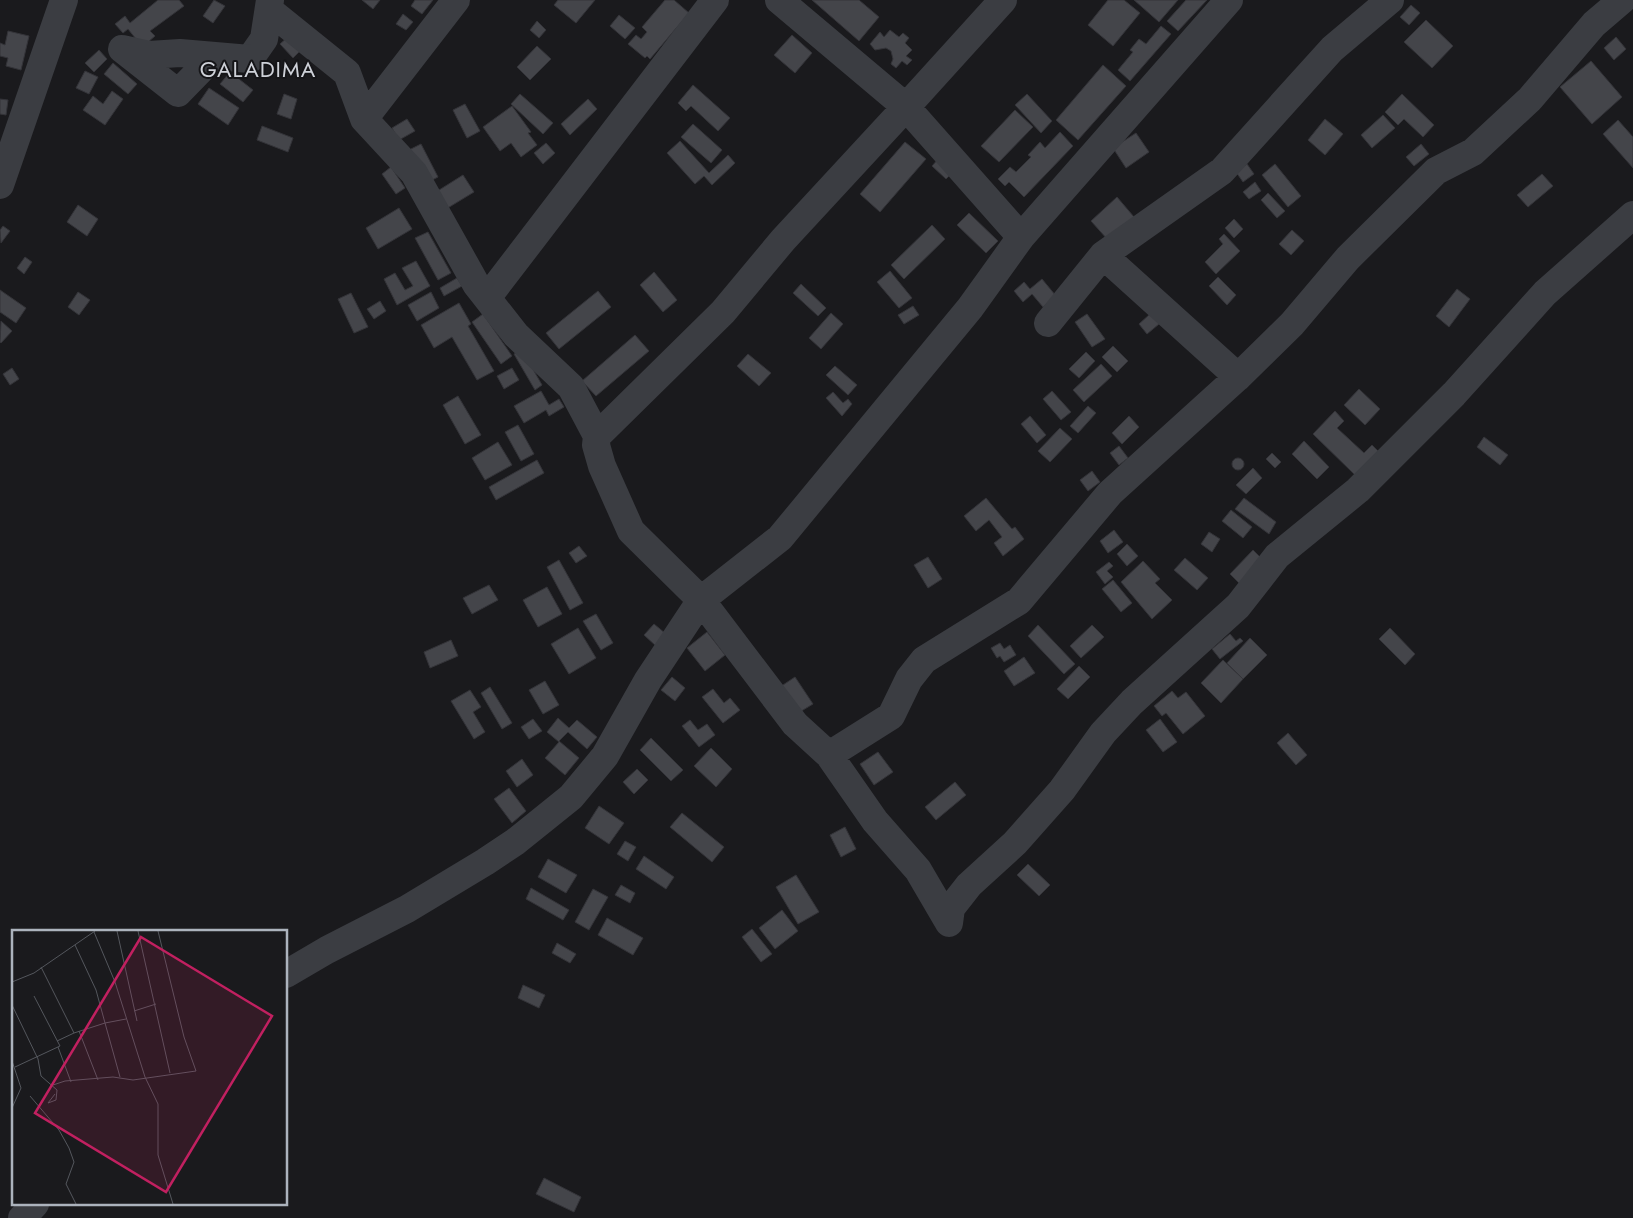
<svg xmlns="http://www.w3.org/2000/svg" width="1633" height="1218" viewBox="0 0 1633 1218" font-family="Jost,sans-serif">
  <style>
    .building { fill: #44454a; stroke: #343439 }
    .lines { fill: none; stroke-linecap: round; stroke-linejoin: round }
    .minor { stroke: #3b3d42; stroke-width: 28 }
    .labels { text-anchor: middle; stroke-width: 4; stroke-linejoin: round; paint-order: stroke }
    .quarter-label { font-size: 22px; letter-spacing: 1px; fill: #ced1d8; stroke: #151518 }
    .inset-road { fill: none; stroke: #54575d; stroke-width: 1 }
    .view { fill: #c12060; fill-opacity: 0.15; stroke: #c12060; stroke-width: 2.5 }
    .inset-edge { fill: none; stroke: #acb3bd; stroke-width: 2.5 }
  </style>
  <rect width="100%" height="100%" fill="#1a1a1d"/>
  <!-- building -->
  <path class="building" d="M158,0H179L184,6L150,31L155,36L140,49L136,39L128,29L123,33L115,24L125,16L130,23Z
    M214,0L225,6L213,23L203,16Z
    M362,0H380L373,9Z
    M415,0H433L422,14L411,6Z
    M558,0H595L576,23L554,5Z
    M665,0H674L689,13L650,59L647,56L645,58L628,44L636,35L641,39L647,32L642,27Z
    M812,0H859L879,17L859,41Z
    M1108,0H1124L1140,13L1113,46L1088,25Z
    M1134,0H1178L1159,22Z
    M1186,0H1207L1178,31L1167,21Z
    M1411,5L1420,13L1409,25L1400,17Z
    M403,14L413,22L406,30L396,24Z
    M619,15L635,28L625,39L610,26Z
    M1426,20L1453,46L1432,68L1404,42Z
    M537,21L546,30L539,38L530,30Z
    M1161,26L1171,34L1130,81L1118,70L1133,52L1130,50L1139,39L1146,44Z
    M890,30L899,37L903,33L909,38L905,43L912,50L906,56L912,60L907,65L902,61L896,68L891,64L893,59L891,51L886,48L875,50L870,44L880,32L884,37Z
    M8,31L29,36L21,70L6,66L8,58L0,56V43L5,45Z
    M792,35L812,53L795,73L774,55Z
    M289,36L302,49L293,58L280,44Z
    M1616,37L1626,49L1614,60L1604,48Z
    M537,46L551,59L530,80L517,67Z
    M99,50L107,59L94,72L85,63Z
    M1591,61L1622,97L1592,124L1560,87Z
    M113,63L137,84L128,94L104,74Z
    M1103,65L1126,86L1078,140L1056,120Z
    M85,71L98,77L89,94L76,88Z
    M230,72L253,90L243,102L220,84Z
    M693,85L730,118L718,131L691,106L686,111L678,103Z
    M209,88L239,108L228,125L198,104Z
    M112,91L123,99L105,125L83,110L93,96L103,104Z
    M284,94L297,99L291,119L277,114Z
    M520,94L553,123L543,134L511,104Z
    M1027,94L1052,121L1041,133L1015,105Z
    M1402,94L1434,125L1423,137L1404,119L1398,125L1385,112Z
    M0,99L8,100L6,115L0,114Z
    M588,99L597,109L570,135L561,124Z
    M465,104L480,131L467,138L453,110Z
    M512,106L531,132L528,133L537,145L521,157L511,143L500,151L483,127Z
    M1015,110L1033,127L999,162L981,146Z
    M1383,115L1395,128L1372,148L1361,135Z
    M407,119L415,131L399,140L392,128Z
    M1325,119L1343,134L1325,155L1308,140Z
    M1618,120L1633,137V168L1603,134Z
    M693,124L722,150L711,163L681,137Z
    M262,126L293,138L288,152L257,140Z
    M1060,132L1073,146L1024,197L1009,182L1005,186L998,179L1010,167L1016,172L1031,157L1028,155L1040,142L1045,148Z
    M1136,133L1149,152L1126,168L1113,148Z
    M680,141L709,173L728,155L735,163L712,185L704,176L695,184L667,153Z
    M905,142L926,159L880,212L860,194Z
    M546,143L555,153L543,164L534,153Z
    M421,144L438,177L422,185L405,152Z
    M1421,144L1429,154L1414,166L1406,157Z
    M939,158L953,172L946,179L932,166Z
    M1247,164L1254,174L1243,182L1236,172Z
    M1275,164L1301,196L1288,207L1262,175Z
    M391,167L405,188L396,194L382,174Z
    M1542,174L1553,186L1528,207L1517,195Z
    M463,175L474,192L446,209L436,192Z
    M1255,182L1261,191L1249,199L1243,192Z
    M1268,193L1285,211L1277,218L1261,200Z
    M1117,197L1134,217L1108,240L1091,221Z
    M78,205L98,219L87,236L67,222Z
    M399,208L412,229L378,249L366,228Z
    M969,213L998,241L986,253L957,225Z
    M1234,219L1243,229L1234,238L1225,228Z
    M932,225L945,239L904,279L891,265Z
    M3,226L10,231L1,243L0,230Z
    M1292,230L1304,241L1291,255L1279,244Z
    M428,232L451,273L438,280L415,238Z
    M1224,234L1240,251L1216,274L1205,262L1223,244L1219,239Z
    M25,257L32,262L24,274L17,268Z
    M416,261L430,286L397,305L384,279L395,273L405,290L413,286L402,268Z
    M890,271L912,298L899,308L877,282Z
    M654,272L677,300L663,312L640,285Z
    M1218,277L1236,295L1227,305L1209,286Z
    M457,278L462,286L444,296L440,288Z
    M1042,279L1056,296L1043,307L1032,294L1023,302L1014,291L1024,282L1030,289Z
    M801,284L826,308L818,316L793,293Z
    M1457,289L1470,299L1449,327L1436,316Z
    M0,290L26,308L16,323L0,312Z
    M598,291L611,307L559,349L546,333Z
    M78,292L90,300L79,315L68,307Z
    M431,292L439,308L417,321L408,305Z
    M351,293L368,327L354,333L338,299Z
    M380,301L386,311L374,319L367,309Z
    M459,303L471,324L468,326L494,371L477,380L452,337L434,348L421,325Z
    M913,306L919,315L904,324L898,315Z
    M831,313L843,324L821,349L809,338Z
    M483,314L512,356L501,364L472,322Z
    M1087,314L1105,339L1092,347L1075,322Z
    M1150,314L1159,324L1147,334L1139,324Z
    M1,321L12,331L1,343L0,342Z
    M635,335L649,351L596,396L582,381Z
    M1113,346L1128,361L1117,372L1102,357Z
    M522,350L542,385L535,390L514,354Z
    M1086,352L1095,361L1079,378L1069,369Z
    M748,354L771,373L759,386L737,366Z
    M1101,364L1112,376L1084,402L1073,390Z
    M835,366L857,385L848,395L826,375Z
    M12,368L19,379L10,385L3,374Z
    M512,368L519,380L504,389L497,376Z
    M1359,389L1380,409L1365,425L1344,405Z
    M541,391L549,405L559,399L564,407L549,416L546,410L524,423L514,406Z
    M1052,391L1071,412L1061,420L1043,399Z
    M833,392L843,403L848,399L852,404L842,416L826,398Z
    M458,396L481,435L465,444L443,405Z
    M1088,406L1096,413L1078,433L1070,426Z
    M1335,411L1344,421L1337,428L1364,453L1372,445L1378,451L1355,475L1313,434Z
    M1030,416L1046,435L1037,443L1021,424Z
    M1129,416L1139,427L1122,444L1112,433Z
    M518,425L534,454L521,461L505,432Z
    M1060,428L1072,439L1050,462L1038,451Z
    M1484,437L1508,455L1500,465L1477,447Z
    M1304,441L1329,467L1317,479L1292,454Z
    M498,442L512,465L485,480L472,458Z
    M1119,446L1128,458L1119,465L1110,453Z
    M1272,453L1281,462L1275,468L1266,459Z
    M1232 464a6 6 0 1 1 12 0a6 6 0 1 1-12 0Z
    M537,460L544,473L496,500L489,487Z
    M1253,468L1262,478L1246,494L1236,485Z
    M1092,471L1100,482L1088,491L1080,480Z
    M986,498L1012,529L1015,527L1024,539L1003,556L994,543L1002,537L989,520L976,531L964,516Z
    M1244,498L1276,522L1269,534L1235,509Z
    M1231,510L1252,527L1243,538L1222,521Z
    M1114,530L1123,542L1108,553L1100,541Z
    M1209,532L1220,539L1212,552L1201,544Z
    M1127,544L1138,556L1127,566L1117,554Z
    M579,546L587,556L576,563L569,553Z
    M1253,550L1262,559L1239,583L1230,574Z
    M928,557L942,579L928,588L914,565Z
    M1185,558L1208,578L1197,590L1174,570Z
    M559,560L583,603L570,610L547,567Z
    M1143,561L1160,579L1155,583L1172,600L1152,619L1121,582Z
    M1109,562L1113,566L1107,571L1113,577L1105,584L1096,572Z
    M1113,580L1132,603L1121,612L1102,589Z
    M489,585L498,600L472,614L463,598Z
    M547,587L562,614L538,627L523,600Z
    M596,614L613,643L601,650L583,621Z
    M654,624L666,634L656,646L644,635Z
    M1038,625L1075,664L1064,674L1028,636Z
    M1092,625L1104,637L1081,658L1070,646Z
    M578,628L596,658L569,674L551,644Z
    M1390,628L1415,654L1405,665L1379,639Z
    M707,632L725,655L705,671L687,648Z
    M1230,634L1236,641L1240,638L1243,641L1220,659L1212,649Z
    M1250,638L1267,655L1243,679L1227,663Z
    M451,640L458,656L430,668L424,652Z
    M1000,643L1004,649L1010,645L1016,655L1004,662L1000,656L997,658L991,648Z
    M1024,657L1035,673L1014,686L1004,671Z
    M1223,660L1243,679L1221,703L1201,683Z
    M1079,666L1090,677L1068,699L1057,689Z
    M672,677L685,688L675,701L661,690Z
    M795,677L813,704L798,713L780,687Z
    M545,681L559,705L543,714L529,690Z
    M490,687L512,723L502,729L481,693Z
    M713,689L724,703L730,698L740,710L723,723L702,697Z
    M470,690L481,707L473,712L485,732L474,739L451,701Z
    M1172,691L1178,698L1186,692L1205,716L1183,734L1166,713L1162,716L1154,706Z
    M558,718L569,728L577,720L597,737L587,749L568,732L559,741L579,758L565,775L545,758L559,742L547,732Z
    M533,719L542,731L529,739L521,727Z
    M1160,719L1177,742L1163,752L1146,730Z
    M690,720L698,730L707,724L715,735L699,747L682,726Z
    M1288,733L1307,755L1296,765L1277,743Z
    M651,738L683,770L671,781L640,750Z
    M711,748L732,769L716,787L694,766Z
    M878,752L893,772L874,785L860,764Z
    M522,759L533,775L517,787L506,771Z
    M637,769L648,780L634,794L623,782Z
    M955,782L966,795L936,820L925,807Z
    M509,788L526,811L512,823L494,799Z
    M599,806L624,823L609,844L585,828Z
    M682,813L724,847L712,862L670,827Z
    M845,827L856,849L841,857L830,835Z
    M625,841L636,847L628,861L617,854Z
    M644,856L674,877L666,889L636,869Z
    M548,859L577,875L566,893L538,877Z
    M1028,864L1050,885L1039,896L1017,875Z
    M796,875L819,912L798,924L776,887Z
    M621,885L635,893L630,903L615,895Z
    M531,888L569,910L563,920L526,899Z
    M593,889L608,897L589,930L575,922Z
    M782,910L798,931L775,949L759,928Z
    M607,918L643,938L633,955L598,935Z
    M752,929L772,954L761,962L742,937Z
    M557,943L576,954L570,963L552,953Z
    M523,985L545,995L539,1008L518,998Z
    M544,1178L581,1197L574,1212L536,1194Z"/>
  <g class="lines">
    <!-- minor -->
    <path class="minor" d="M1003,0L906,107L1021,237
      M269,10L347,73L364,119L414,173L476,284L516,335L571,387L597,436L596,445L602,466L631,531L701,600L795,724L829,755L875,821L918,870L949,923L951,908L969,885L1015,843L1062,790L1103,733L1132,702L1238,606L1277,556L1358,490L1454,394L1545,293L1633,215
      M213,57L178,93L122,49L149,55L180,53L250,59L264,39L270,0
      M364,119L456,0
      M0,185L64,0
      M1103,255L1238,377
      M487,298L715,0
      M1048,323L1103,255L1222,171L1332,49L1390,0
      M597,436L723,312L783,240L906,107L779,0
      M829,755L891,716L909,679L924,660L1019,601L1110,493L1238,377L1292,324L1348,258L1436,171L1473,152L1530,99L1594,24L1622,0
      M286,974L327,950L407,909L485,862L515,842L571,797L605,756L648,680L701,600L780,538L970,308L1021,237L1229,0
      M22,1218L35,1204"/>
  </g>
  <g class="labels">
    <!-- quarter labels -->
    <g class="quarter-label">
      <text x="258" y="77">GALADIMA</text>
    </g>
  </g>
  <!-- overview -->
  <g transform="translate(12 930)">
    <rect width="275" height="275" fill="#1a1a1d"/>
    <path class="inset-road" d="M105,1L125,91M126,1L158,143M82,2L103,52L133,147L146,174V225L161,274M63,15L84,60L93,93L114,89M29,37L62,103L45,111M0,52L22,43L83,1M0,75L26,129L29,146L45,160L44,170L36,173L43,164M122,81L144,74M67,101L86,150M62,103L93,93L108,147M46,117L59,152M0,131L9,158L0,178M3,137L48,116L22,66M41,155L53,151L101,147L121,150L184,141L172,107L146,1M18,166L47,200L57,218L62,232L54,254L64,274"/>
    <path class="view" d="M129,7L260,86L154,262L23,183Z"/>
    <rect width="275" height="275" class="inset-edge"/>
  </g>
</svg>
